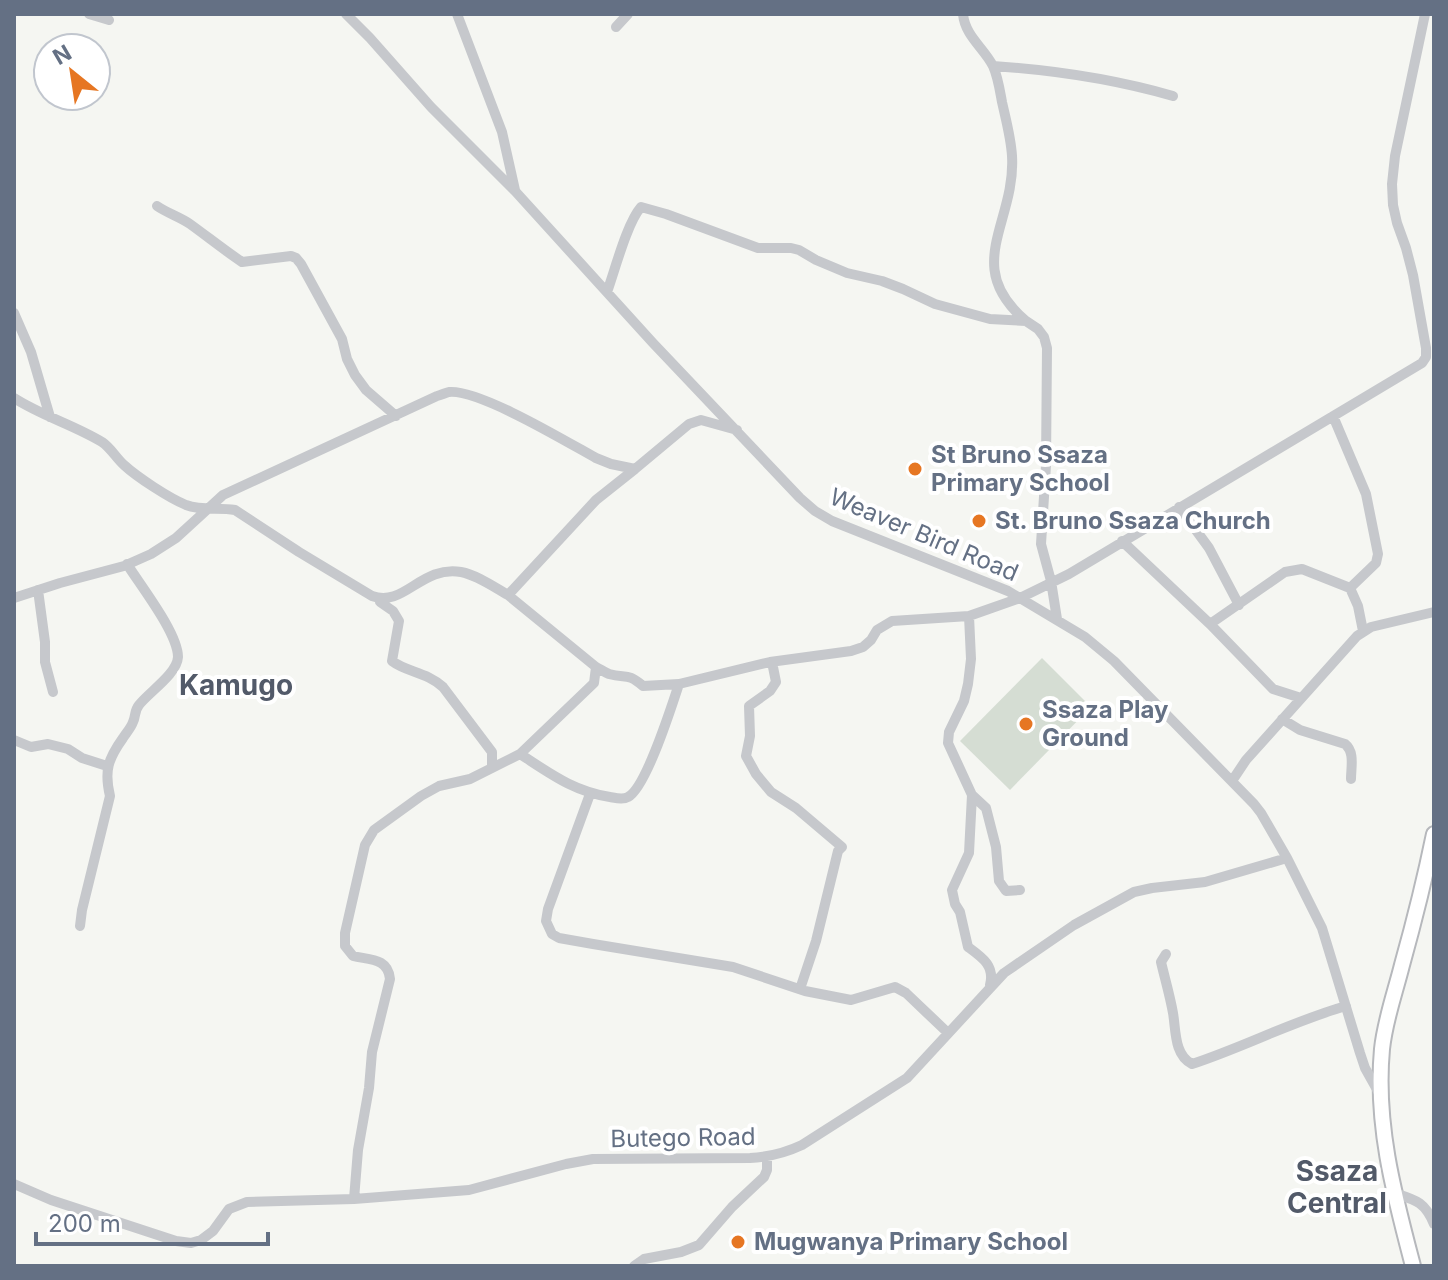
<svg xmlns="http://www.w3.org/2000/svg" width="1448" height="1280" viewBox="0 0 1448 1280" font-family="Inter,sans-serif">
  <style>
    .green { fill: #d5ddd3 }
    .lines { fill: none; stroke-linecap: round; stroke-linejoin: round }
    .highway-casing { stroke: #b6b8bc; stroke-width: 18 }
    .minor { stroke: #c6c8cc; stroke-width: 10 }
    .highway { stroke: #fff; stroke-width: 14 }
    .poi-dot { fill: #e67622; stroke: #fff; stroke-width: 3 }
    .labels { text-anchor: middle; stroke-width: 8; stroke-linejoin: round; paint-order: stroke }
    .poi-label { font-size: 24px; font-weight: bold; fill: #647084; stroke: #fff; text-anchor: start }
    .street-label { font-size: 24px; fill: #647084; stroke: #fff }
    .quarter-label { font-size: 28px; font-weight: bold; fill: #525a69; stroke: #fff }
  </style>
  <rect width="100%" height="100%" fill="#f5f6f2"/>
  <!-- green -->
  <path class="green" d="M1042,658L1091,707L1010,790L960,741Z"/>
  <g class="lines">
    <defs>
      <path id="highway" d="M1413,1266C1394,1194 1375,1124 1382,1049C1385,1020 1395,993 1402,965C1414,922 1425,878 1434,834"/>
    </defs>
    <!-- highway casing -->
    <use href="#highway" class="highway-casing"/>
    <!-- minor -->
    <path class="minor" d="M89,14L109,20
      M346,14L370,38L431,107L515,191L653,343L800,498L815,511L832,521L1008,591L1085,637L1114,661L1254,804L1261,813L1287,858L1322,928L1360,1053L1365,1068L1379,1093
      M457,14L502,132L515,190
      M963,14C965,36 984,48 993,66C998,77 1000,91 1002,102C1006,120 1011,138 1012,156C1016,223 961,266 1026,321
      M616,27L628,14
      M993,66C1053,70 1114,79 1173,96
      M157,206C167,213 180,217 190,224C208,237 224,250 242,262L291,256L296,258L301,264L342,339L347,359L355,375L366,390L396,416
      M607,292C615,270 627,223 641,207L666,214L758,248H791L799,250L816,260L847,273L882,281L903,289L935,304L990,319L1026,321L1038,329L1044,337L1047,348L1046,465L1041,544L1051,581L1057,619
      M14,313L31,352L50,417
      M14,398C42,416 74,425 102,442C111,448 116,458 124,465C137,477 169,498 186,505C202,511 219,507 235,510L299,552L372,596C404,608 421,565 461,572C477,575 494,587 508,595
      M1333,416L1366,494L1378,554L1376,563L1350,588
      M635,469L596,500L508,595L596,667C600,669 604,672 609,674C626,679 627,672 643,686L679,684L770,662L851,651L863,647L871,640L877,630L892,621L969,616L1020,598L1069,574L1422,363L1426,357V348L1413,275L1406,248L1397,223L1393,205L1392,184L1395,156L1425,14
      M1179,507L1209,548L1239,605
      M1122,541L1210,624L1273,689L1301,698
      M38,590L45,642V662L53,692
      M14,598L60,583L124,566L151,554L176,538L223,495L437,396C441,395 445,393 449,392C479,389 567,442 596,458L611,464L635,469L689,424L701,420L737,430
      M381,599L380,602L393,611L399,621L392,661C406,672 427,672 443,687L492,752V768
      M969,616L971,659L968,684L964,701L949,732L948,743L972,795L986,808L996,847L999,881L1006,891L1020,890
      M1210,624L1285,572L1302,569L1350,588L1358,606L1363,631
      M772,662L776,682L770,691L749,706L750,736L746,756L756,774L771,792L796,808L842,847L838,851L816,941L800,989
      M1282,719L1300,730L1345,744C1355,752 1351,767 1351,779
      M14,740L31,747L48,744L68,749L82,758L107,766
      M520,754C551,774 573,791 610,797C616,798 623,800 628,797C646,788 672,705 679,684
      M1232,781L1246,760L1357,636L1371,627L1434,612
      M590,794L548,909L546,921L552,934L559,938L593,944L733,967L805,991L851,1000L895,987L906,993L948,1033
      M972,795L969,853L952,890L955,904L960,912L968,947C983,958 995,966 990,985
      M80,926L82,910L110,796C104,771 108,759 123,738C126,733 131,728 133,722C136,716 134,711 139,705C149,692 177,674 178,657C178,633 140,585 127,564
      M1166,954L1161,962C1165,979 1170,996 1173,1013C1176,1030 1174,1055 1192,1064C1244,1047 1293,1021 1346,1006
      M14,1184L51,1200L176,1241L191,1243L201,1240L213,1231L229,1209L247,1202L354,1199L469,1190L566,1164L593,1159L750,1158C769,1157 785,1153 802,1145L907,1078L1004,973L1074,925L1134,892L1152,888L1205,882L1287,858
      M1394,1193C1416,1200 1425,1202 1434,1224
      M354,1199L358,1150L369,1088L372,1052L390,979C388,958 370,960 353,956L345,946V933L365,845L374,830L421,796L439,786L470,779L520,754L594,683L596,667
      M634,1266L644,1259L681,1252L699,1245L732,1207L764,1177L767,1170V1157"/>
    <!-- highway -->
    <use href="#highway" class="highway"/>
  </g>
  <!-- markers -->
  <g class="poi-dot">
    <circle cx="915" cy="469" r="8"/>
    <circle cx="979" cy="521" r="8"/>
    <circle cx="1026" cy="724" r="8"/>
    <circle cx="738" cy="1242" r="8"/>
  </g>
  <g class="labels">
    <!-- poi labels -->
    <g class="poi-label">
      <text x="931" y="463">St Bruno Ssaza<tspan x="931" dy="28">Primary School</tspan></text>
      <text x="995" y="529">St. Bruno Ssaza Church</text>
      <text x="1042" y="718">Ssaza Play<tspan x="1042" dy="28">Ground</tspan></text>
      <text x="754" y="1250">Mugwanya Primary School</text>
    </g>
    <!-- street labels -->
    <g class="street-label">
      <text transform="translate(924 535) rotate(23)" y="8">Weaver Bird Road</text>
      <text transform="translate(683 1138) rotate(-1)" y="8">Butego Road</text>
    </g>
    <!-- quarter labels -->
    <g class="quarter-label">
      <text x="236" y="695">Kamugo</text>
      <text x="1337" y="1181">Ssaza<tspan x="1337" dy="32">Central</tspan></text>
    </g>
  </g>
  <!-- border -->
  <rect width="1448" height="1280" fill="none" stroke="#647084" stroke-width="32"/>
  <!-- north arrow -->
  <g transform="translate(72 72) rotate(330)"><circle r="38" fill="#ffffff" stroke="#c1c6ce" stroke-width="2"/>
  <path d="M0-6L14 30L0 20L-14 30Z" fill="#e67622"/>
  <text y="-12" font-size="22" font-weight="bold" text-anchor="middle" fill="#647084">N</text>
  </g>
  <!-- scale -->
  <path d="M36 1232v12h232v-12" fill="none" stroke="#647084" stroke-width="4"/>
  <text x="48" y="1232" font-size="24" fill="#647084" stroke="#ffffff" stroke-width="6" paint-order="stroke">200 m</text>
</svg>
